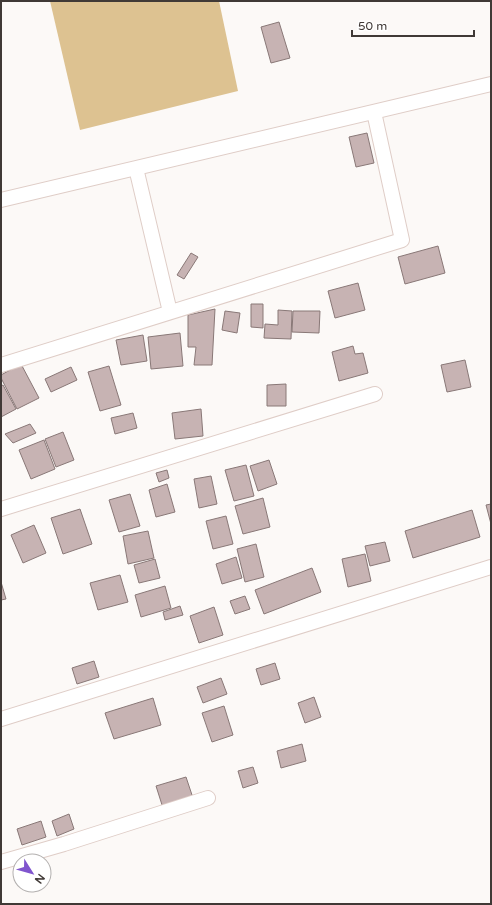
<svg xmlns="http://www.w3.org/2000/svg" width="492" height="905" viewBox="0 0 492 905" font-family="'Varela Round',sans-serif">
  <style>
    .green { fill: #ddc291 }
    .building { fill: #c7b3b3; stroke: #897877 }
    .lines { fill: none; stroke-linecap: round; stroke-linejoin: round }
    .minor-casing { stroke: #dfcdc7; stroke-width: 16 }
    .minor { stroke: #fff; stroke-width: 14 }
  </style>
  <rect width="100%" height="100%" fill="#fcf9f7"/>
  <!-- green -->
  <path class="green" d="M50,1H219L238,91L80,130Z"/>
  <!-- building -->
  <path class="building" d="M279,22L290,58L271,63L261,27Z
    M367,133L374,163L356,167L349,137Z
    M438,246L445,273L405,284L398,257Z
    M191,253L198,257L184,279L177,275Z
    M358,283L365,310L335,318L328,291Z
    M251,304H263V328L251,327Z
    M215,309L212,365H194L196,347H188V315Z
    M278,310L292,311L291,339L264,338L265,324L278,325Z
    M225,311L240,313L237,333L222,330Z
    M293,311H320L319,333L292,332Z
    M180,333L183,366L151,369L148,337Z
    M143,335L147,361L121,365L116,340Z
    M353,346L355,354L363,353L368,373L339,381L332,352Z
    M465,360L471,387L447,392L441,365Z
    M21,364L39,398L17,409L1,378V375Z
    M109,366L121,405L100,411L88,372Z
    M71,367L77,380L51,392L45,379Z
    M286,384V406H267V385Z
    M3,385L16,409L1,417V386Z
    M201,409L203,436L175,439L172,413Z
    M133,413L137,428L115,434L111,418Z
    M30,424L36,433L13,443L5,434Z
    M63,432L74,460L56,467L45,439Z
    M44,440L55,469L31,479L19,450Z
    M269,460L277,484L258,491L250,466Z
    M246,465L254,496L234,501L225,470Z
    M167,470L169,478L159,482L156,473Z
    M211,476L217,504L199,508L194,479Z
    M167,484L175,512L156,517L149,490Z
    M130,494L140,526L119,532L109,500Z
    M263,498L270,527L243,534L235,506Z
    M491,504V524L486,505Z
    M80,509L92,544L63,554L51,518Z
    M472,510L480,537L413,558L405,531Z
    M226,516L233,544L213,549L206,521Z
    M34,525L46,553L23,563L11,535Z
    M148,531L154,558L128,564L123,536Z
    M385,542L390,561L370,566L365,546Z
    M256,544L264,577L245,582L237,549Z
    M365,554L371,581L348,587L342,559Z
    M236,557L242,578L222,584L216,564Z
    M155,559L160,578L139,583L134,565Z
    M312,568L321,592L264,614L255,590Z
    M120,575L128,602L98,610L90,583Z
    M1,582L6,599L1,600Z
    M165,586L171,608L141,617L135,595Z
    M245,596L250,609L235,614L230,601Z
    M180,606L183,615L165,620L163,612Z
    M214,607L223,635L199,643L190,616Z
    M94,661L99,677L77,684L72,668Z
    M275,663L280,679L261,685L256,669Z
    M221,678L227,694L203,703L197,687Z
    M314,697L321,717L305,723L298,703Z
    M153,698L161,725L114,739L105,713Z
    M224,706L233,735L212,742L202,713Z
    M302,744L306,761L281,768L277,751Z
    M253,767L258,783L243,788L238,771Z
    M186,777L193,798L163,808L156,786Z
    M69,814L74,829L57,836L52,821Z
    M41,821L46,837L22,845L17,829Z"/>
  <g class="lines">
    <defs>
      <path id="minor" d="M136,168L170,312
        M1,200L491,84
        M1,365L402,240L374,112
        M1,509L375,394
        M1,719L491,567
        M1,862L64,844L208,798"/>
    </defs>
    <!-- minor casing -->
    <use href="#minor" class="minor-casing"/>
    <!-- minor -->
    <use href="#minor" class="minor"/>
  </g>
  <!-- border -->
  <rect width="492" height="905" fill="none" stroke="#403936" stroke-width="4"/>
  <!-- north arrow -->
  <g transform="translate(32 873) rotate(127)"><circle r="19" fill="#ffffff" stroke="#b3b0af"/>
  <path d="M0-3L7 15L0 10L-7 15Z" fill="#8055ce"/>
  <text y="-6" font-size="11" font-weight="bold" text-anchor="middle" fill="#403936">N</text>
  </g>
  <!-- scale -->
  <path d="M352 30v6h122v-6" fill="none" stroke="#403936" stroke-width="2"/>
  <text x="358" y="30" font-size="12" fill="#403936" stroke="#ffffff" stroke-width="3" paint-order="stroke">50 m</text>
</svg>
